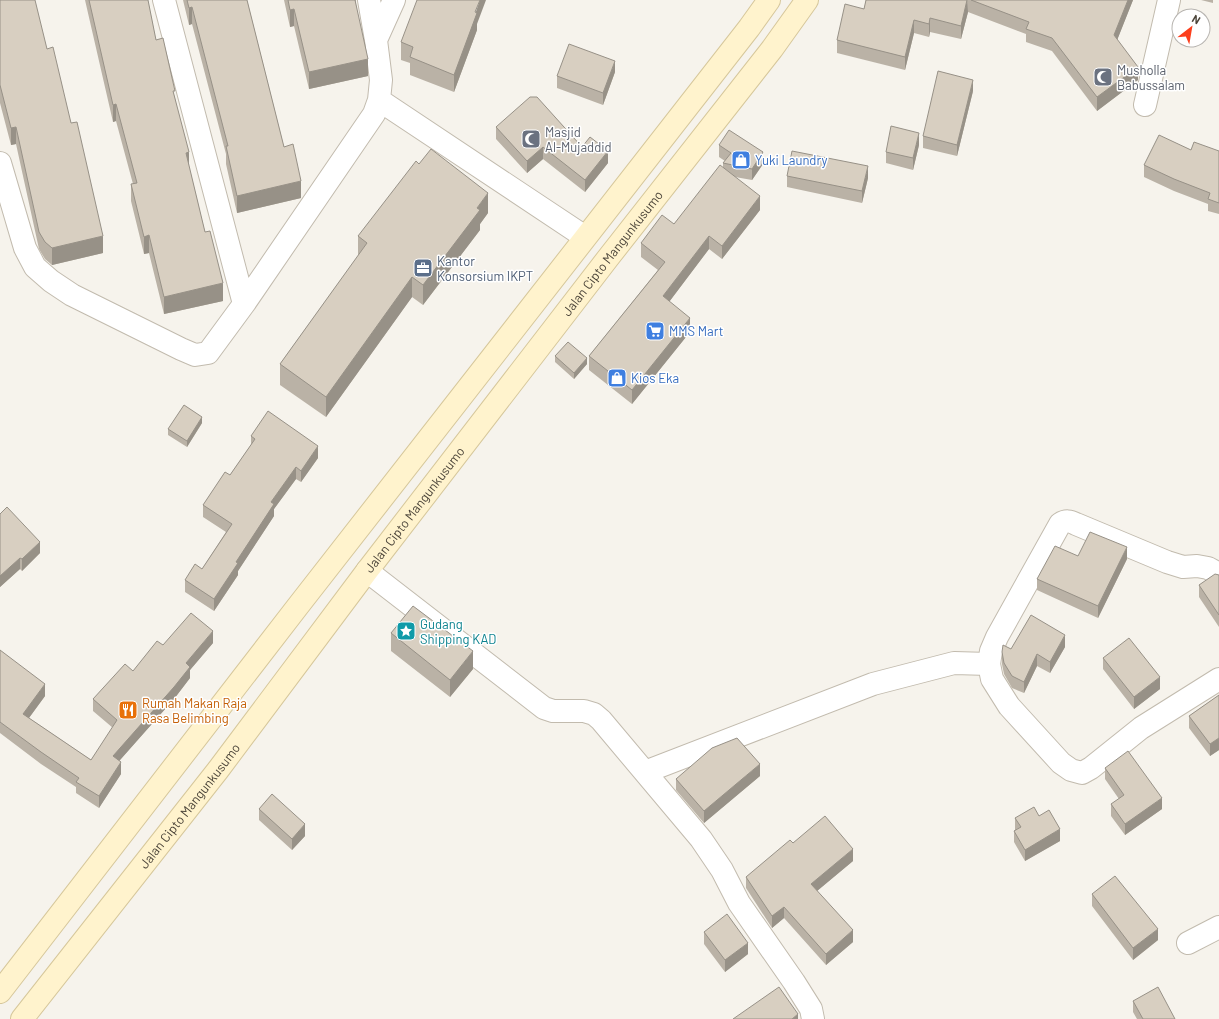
<svg xmlns="http://www.w3.org/2000/svg" width="1219" height="1019" viewBox="0 0 1219 1019" font-family="Barlow,sans-serif">
  <style>
    .lines { fill: none; stroke-linecap: round; stroke-linejoin: round }
    .street-casing { stroke: #c2bbae; stroke-width: 24 }
    .secondary-casing { stroke: #d6c79b; stroke-width: 24 }
    .street { stroke: #fff; stroke-width: 22 }
    .secondary { stroke: #fff3cd; stroke-width: 22 }
    .wall { fill: #bab2a6 }
    .shaded-wall { fill: #979187 }
    .building { fill: #d8cfc1; stroke: #979187 }
    .labels { text-anchor: middle; stroke-width: 3; stroke-linejoin: round; paint-order: stroke }
    .worship-label { font-size: 13px; fill: #5b616d; stroke: #fff; text-anchor: start }
    .shop-label { font-size: 13px; fill: #366cbe; stroke: #fff; text-anchor: start }
    .street-label { font-size: 13px; fill: #4b4439; stroke: #fff }
    .service-label { font-size: 13px; fill: #4e5e75; stroke: #fff; text-anchor: start }
    .culture-label { font-size: 13px; fill: #0d838f; stroke: #fff; text-anchor: start }
    .food-label { font-size: 13px; fill: #c56008; stroke: #fff; text-anchor: start }
  </style>
  <rect width="100%" height="100%" fill="#f6f3ec"/>
  <g class="lines">
    <defs>
      <path id="street" d="M164,0L244,304
        M369,0L376,40
        M379,100L585,237
        M1145,105L1169,0
        M0,163L25,248L35,267L51,281L72,295L181,349L195,355L208,353L244,304L374,114L379,100L381,80L376,40L394,0
        M367,571L544,708L553,711H584L594,714L601,720L701,839L722,870L739,903L794,982L811,1009L813,1019
        M1219,574L1208,568L1197,566L1183,567L1167,562L1076,524C1070,521 1066,520 1060,524L997,637L991,651L989,664L992,679L1009,706L1061,763L1071,770L1082,773L1091,768L1141,728L1219,679
        M645,772L873,684L954,663L989,664
        M1188,943L1219,927"/>
      <g id="secondary">
        <path d="M0,992L298,606L749,28L769,0"/>
        <path id="s1" d="M22,1019L218,770L367,571L608,258L772,49L807,0"/>
      </g>
    </defs>
    <!-- street casing -->
    <use href="#street" class="street-casing"/>
    <!-- secondary casing -->
    <use href="#secondary" class="secondary-casing"/>
    <!-- street -->
    <use href="#street" class="street"/>
    <!-- secondary -->
    <use href="#secondary" class="secondary"/>
  </g>
  <!-- wall -->
  <path class="wall" d="M0,0L47,49L103,253L52,265L45,259L39,249L16,144L11,145L0,103Z
    M85,0H148L156,40L175,98L189,166L205,232L223,301L164,314L149,253L144,254L131,201V184H133L116,121L113,122Z
    M183,0H247L284,147L301,198L237,213L226,164V154L192,24L189,25Z
    M284,0H356V4L368,76L309,89L294,26L290,27Z
    M866,0H1133L1117,40L1138,80L1097,111L1052,51L1026,42V34L968,12L961,39L930,32L929,37L914,33L905,70L837,53V40L864,9Z
    M1201,0H1213V3Z
    M477,24V30L454,92L410,75V63L401,60V42Z
    M615,72L603,105L557,88V76Z
    M973,91L957,156L923,148V136Z
    M496,127L582,147L608,163L585,192L543,159L527,173L496,139Z
    M719,145L763,164L752,180L735,177L760,210L722,259L709,249L669,302L690,332L632,404L589,370V356L658,270L641,257V243L674,224L723,168V163L725,161L719,157Z
    M919,145L913,170L886,163V152Z
    M1191,150L1219,151V214L1208,211V204L1174,191L1144,177V165Z
    M787,176L868,178L862,203L787,187Z
    M488,213L480,224V230L423,305L412,297L326,417L280,385V364L358,256V236Z
    M555,356L587,364L574,379L555,362Z
    M202,423L187,447L168,435V429Z
    M251,436L318,458L301,482L296,479L274,509V516L238,571V575L214,611L185,592V580L202,569L226,532L203,517V505L230,475L251,445Z
    M0,514L40,553L22,571L20,569L0,587Z
    M1078,556L1127,559L1098,618L1037,590V579Z
    M1219,575V627L1199,597V585Z
    M391,633L473,669L450,697L391,651Z
    M213,643L190,670V678L174,699L119,761L121,774L99,808L76,793V787L41,764L0,733V650L45,696L29,718L91,760L113,728L93,711V699L133,671L163,645Z
    M1065,647L1050,673L1037,666L1024,693L1012,688L1004,674L1002,664V652L1011,649Z
    M1103,658L1160,689L1134,709L1103,669Z
    M1219,695V750L1210,756L1189,728V716Z
    M1105,768L1162,809L1125,835L1111,816V804L1119,799L1105,779Z
    M760,776L704,823L676,790V779Z
    M259,809L305,836L292,850L259,820Z
    M1039,816L1060,841L1025,861L1014,842V831L1015,830V818Z
    M793,843L853,861L817,891L853,942L826,965L784,918L772,928L746,888V877Z
    M1092,894L1158,940L1133,960L1092,906Z
    M704,932L748,954L725,972L704,944Z
    M1133,1001L1175,1019H1137L1133,1012Z"/>
  <!-- shaded-wall -->
  <path class="shaded-wall" d="M480,0H486L477,24V30L454,92V75Z
    M967,0L968,12L961,39V26Z
    M1128,0H1133L1114,48V35Z
    M192,7V24L189,25V8Z
    M294,9V26L290,27V10Z
    M930,18V32L929,37V24Z
    M914,20V33L905,70V57Z
    M368,59V76L309,89V72Z
    M615,61V72L603,105V93Z
    M1138,67V80L1097,111V97Z
    M973,80V91L957,156V145Z
    M116,104V121L113,122V105Z
    M16,127V144L11,145V128Z
    M919,133V145L913,170V158Z
    M543,147V159L527,173V161Z
    M608,151V163L585,192V180Z
    M189,152V169L186,153Z
    M763,152V164L752,180V169Z
    M868,166V178L862,203V191Z
    M301,181V198L237,213V196Z
    M488,193V213L480,224V230L423,305V285L477,208Z
    M760,196V210L722,259V246Z
    M149,235V253L144,254V237Z
    M103,236V253L52,265V248Z
    M709,236V249L663,310V296Z
    M412,277V297L326,417V397Z
    M223,283V301L164,314V297Z
    M690,318V332L632,404V390Z
    M587,358V364L574,379V373Z
    M202,417V423L187,447V441Z
    M318,446V458L301,482V471Z
    M296,467V479L274,509V516L238,571V575L214,611V599L236,562L271,502Z
    M40,542V553L22,571V559Z
    M1127,547V559L1098,618V606Z
    M20,558V569L0,587V576Z
    M213,631V643L190,670V678L174,699L113,768V756L186,663Z
    M1065,635V647L1050,673V662Z
    M473,651V669L450,697V680Z
    M1037,654V666L1024,693V682Z
    M1160,677V689L1134,709V697Z
    M45,684V696L23,726V714Z
    M1219,738V750L1210,756V744Z
    M121,762V774L99,808V796Z
    M760,764V776L704,823V811Z
    M1162,798V809L1125,835V824Z
    M305,824V836L292,850V839Z
    M1060,829V841L1025,861V850Z
    M853,849V861L811,896V884Z
    M784,907V918L772,928V916Z
    M1158,929V940L1133,960V948Z
    M853,930V942L826,965V954Z
    M748,943V954L725,972V960Z
    M798,1014V1019H792Z"/>
  <!-- building -->
  <path class="building" d="M0,0H35L47,49L53,47L71,123L77,122L103,236L52,248L45,242L39,232L16,127L11,128L0,85Z
    M89,0H148L156,40L163,38L175,91H173L189,152L186,153L205,232L210,231L223,283L164,297L149,235L144,237L131,184L137,183L116,104L113,105Z
    M187,0H247L284,147L293,144L301,181L237,196L226,146H228L192,7L189,8Z
    M288,0H355L368,59L309,72L294,9L290,10Z
    M417,0H480L475,12L477,13L454,75L410,57L413,47L401,42Z
    M866,0H967L961,26L930,18L929,24L914,20L905,57L837,40L845,4L864,9Z
    M971,0H1128L1114,35L1138,67L1097,97L1052,38L1026,29L1029,22Z
    M569,44L615,61L603,93L557,76Z
    M938,71L973,80L957,145L923,136Z
    M530,97H537L582,147L590,137L608,151L585,180L543,147L527,161L496,127Z
    M891,126L919,133L913,158L886,152Z
    M729,130L763,152L752,169L723,163L731,153L719,145Z
    M1159,135L1191,150L1194,142L1219,151V203L1208,199L1210,193L1174,179L1144,165Z
    M431,149L488,193L477,208L480,210L423,285L412,277L326,397L280,364L367,243L358,236L416,161L419,164Z
    M792,151L868,166L862,191L787,176Z
    M720,165L760,196L722,246L709,236L663,296L690,318L632,390L589,356L665,262L641,243L662,215L674,224Z
    M568,342L587,358L574,373L555,356Z
    M184,405L202,417L187,441L168,429Z
    M268,411L318,446L301,471L296,467L271,502L274,504L236,562L238,563L214,599L185,580L195,564L202,569L232,524L203,505L225,472L230,475L255,439L251,436Z
    M7,507L40,542L22,559L20,558L0,576V514Z
    M1090,532L1127,547L1098,606L1037,579L1055,546L1078,556Z
    M1215,574L1219,575V615L1199,585Z
    M413,606L473,651L450,680L391,633Z
    M191,613L213,631L186,663L190,667L174,687L113,756L121,762L99,796L76,782L79,778L41,752L0,722V650L45,684L23,714L91,760L117,720L93,699L125,664L133,671L157,641L163,645Z
    M1031,615L1065,635L1050,662L1037,654L1024,682L1012,676L1004,663L1002,652L1003,645L1011,649Z
    M1129,638L1160,677L1134,697L1103,658Z
    M1219,695V738L1210,744L1189,716Z
    M737,738L760,764L704,811L676,779L712,748Z
    M1128,751L1162,798L1125,824L1111,804L1124,795L1105,768Z
    M272,794L305,824L292,839L259,809Z
    M1034,807L1039,816L1049,810L1060,829L1025,850L1014,831L1021,827L1015,818Z
    M825,816L853,849L811,884L853,930L826,954L784,907L772,916L746,877L790,840L793,843Z
    M1115,876L1158,929L1133,948L1092,894Z
    M727,914L748,943L725,960L704,932Z
    M779,987L798,1014L792,1019H733Z
    M1158,987L1175,1019H1143L1133,1001Z"/>
  <!-- icons -->
  <defs>
    <symbol id="mosque-square" viewBox="-11 -11 22 22"><rect x="-9" y="-9" width="18" height="18" rx="4" fill="#6b7280" stroke="#fff"/><path d="M3.5-4.9A6 6 0 1 0 3.5 4.9A5 5 0 1 1 3.5-4.9Z" fill="#fff"/></symbol>
    <symbol id="shop-square" viewBox="-11 -11 22 22"><rect x="-9" y="-9" width="18" height="18" rx="4" fill="#3f7fe0" stroke="#fff"/><path d="M-5-2.5h2.3a2.7 3.5 0 0 1 5.4 0H5L5.5 6h-11ZM-1.5-2.5h3a1.5 2.3 0 0 0-3 0Z" fill="#fff"/></symbol>
    <symbol id="office-square" viewBox="-11 -11 22 22"><rect x="-9" y="-9" width="18" height="18" rx="4" fill="#5c6f8a" stroke="#fff"/><path d="M-6-3h4V-5.5h4V-3h4V5H-6ZM-1-4.5V-3h2v-1.5ZM-6 0V1H6V0Z" fill="#fff"/></symbol>
    <symbol id="supermarket-square" viewBox="-11 -11 22 22"><rect x="-9" y="-9" width="18" height="18" rx="4" fill="#3f7fe0" stroke="#fff"/><path d="M-6-5.5h2.5l.6 2H6L4.5 2H-2.5L-4.4-4H-6ZM-1.5 3.2a1.3 1.3 0 1 0 .1 0ZM3 3.2a1.3 1.3 0 1 0 .1 0Z" fill="#fff"/></symbol>
    <symbol id="sight-square" viewBox="-11 -11 22 22"><rect x="-9" y="-9" width="18" height="18" rx="4" fill="#0f9aa8" stroke="#fff"/><path d="M0-6L1.8-2.2L6-1.7L2.9 1.2L3.7 5.4L0 3.3L-3.7 5.4L-2.9 1.2L-6-1.7L-1.8-2.2Z" fill="#fff"/></symbol>
    <symbol id="restaurant-square" viewBox="-11 -11 22 22"><rect x="-9" y="-9" width="18" height="18" rx="4" fill="#e8710a" stroke="#fff"/><path d="M-5-6h1v4h1v-4h1v4h1v-4h1v5L-1.5 .5V6h-2V.5L-5-1ZM5-6V6H3V1.5H1.5Q1.5-4 5-6Z" fill="#fff"/></symbol>
  </defs>
  <g fill-rule="evenodd">
    <use href="#mosque-square" x="1092" y="66" width="22" height="22"/>
    <use href="#mosque-square" x="520" y="128" width="22" height="22"/>
    <use href="#shop-square" x="730" y="149" width="22" height="22"/>
    <use href="#office-square" x="412" y="257" width="22" height="22"/>
    <use href="#supermarket-square" x="644" y="320" width="22" height="22"/>
    <use href="#shop-square" x="606" y="367" width="22" height="22"/>
    <use href="#sight-square" x="395" y="620" width="22" height="22"/>
    <use href="#restaurant-square" x="117" y="699" width="22" height="22"/>
  </g>
  <g class="labels">
    <!-- worship labels -->
    <g class="worship-label">
      <text x="1117" y="75">Musholla<tspan x="1117" dy="15">Babussalam</tspan></text>
      <text x="545" y="137">Masjid<tspan x="545" dy="15">Al-Mujaddid</tspan></text>
    </g>
    <!-- shop labels -->
    <g class="shop-label">
      <text x="755" y="165">Yuki Laundry</text>
      <text x="669" y="336">MMS Mart</text>
      <text x="631" y="383">Kios Eka</text>
    </g>
    <!-- street labels -->
    <g class="street-label">
      <text dy="5" stroke="none"><textPath href="#s1" startOffset="967">Jalan Cipto Mangunkusumo</textPath></text>
      <text dy="5" stroke="none"><textPath href="#s1" startOffset="643">Jalan Cipto Mangunkusumo</textPath></text>
      <text dy="5" stroke="none"><textPath href="#s1" startOffset="271">Jalan Cipto Mangunkusumo</textPath></text>
    </g>
    <!-- service labels -->
    <g class="service-label">
      <text x="437" y="266">Kantor<tspan x="437" dy="15">Konsorsium IKPT</tspan></text>
    </g>
    <!-- culture labels -->
    <g class="culture-label">
      <text x="420" y="629">Gudang<tspan x="420" dy="15">Shipping KAD</tspan></text>
    </g>
    <!-- food labels -->
    <g class="food-label">
      <text x="142" y="708">Rumah Makan Raja<tspan x="142" dy="15">Rasa Belimbing</tspan></text>
    </g>
  </g>
  <!-- north arrow -->
  <g transform="translate(1191 28) rotate(31)"><circle r="19" fill="#ffffff" stroke="#b7b4b0"/>
  <path d="M0-3L7 15L0 10L-7 15Z" fill="#fc3f1d"/>
  <text y="-6" font-size="11" font-weight="bold" text-anchor="middle" fill="#4b4439">N</text>
  </g>
</svg>
